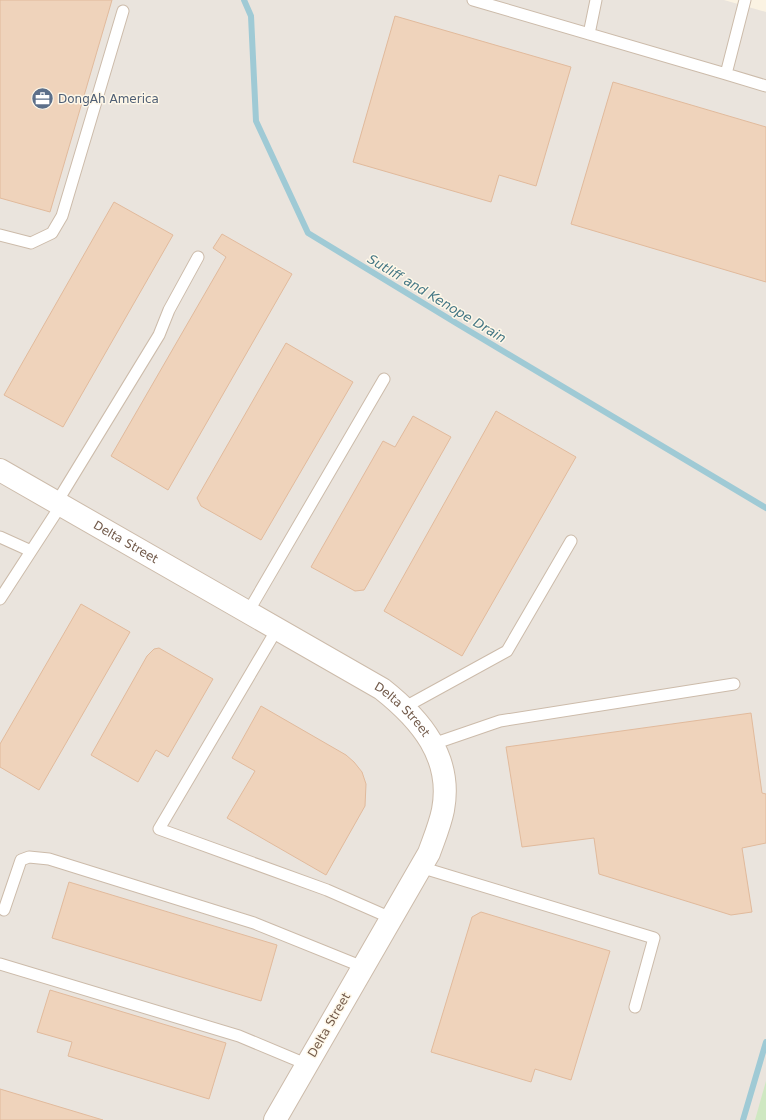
<svg xmlns="http://www.w3.org/2000/svg" width="766" height="1120" viewBox="0 0 766 1120" font-family="'DejaVu Sans',sans-serif">
  <style>
    .industrial { fill: #eae4dd }
    .green { fill: #cfe8c2 }
    .lines { fill: none; stroke-linecap: round; stroke-linejoin: round }
    .stream { stroke: #9fcad5; stroke-width: 6 }
    .building { fill: #efd3bb; stroke: #e1ba9c }
    .lane-casing { stroke: #cba; stroke-width: 13 }
    .street-casing { stroke: #cba; stroke-width: 24 }
    .lane { stroke: #fff; stroke-width: 11 }
    .street { stroke: #fff; stroke-width: 22 }
    .labels { text-anchor: middle; stroke-width: 3; stroke-linejoin: round; paint-order: stroke }
    .service-label { font-size: 12px; fill: #4e5e75; stroke: #fef7e8; text-anchor: start }
    .street-label { font-size: 12px; fill: #725a4a; stroke: #fef7e8 }
    .water-label { font-size: 13px; font-style: italic; fill: #457785; stroke: #fef7e8 }
  </style>
  <rect width="100%" height="100%" fill="#fbf3e3"/>
  <!-- industrial -->
  <path class="industrial" d="M0,0H724L766,12V1120H0Z"/>
  <!-- green -->
  <path class="green" d="M766,1081V1120H755Z"/>
  <g class="lines">
    <!-- stream -->
    <path class="stream" d="M244,0L251,16L256,121L308,233L456,323L766,508
      M743,1120L766,1042"/>
  </g>
  <!-- building -->
  <path class="building" d="M0,0H112L50,212L0,198Z
    M395,16L571,67L536,186L499,175L491,202L353,162Z
    M613,82L766,127V282L571,224Z
    M114,202L173,235L63,427L4,395Z
    M222,234L292,274L168,490L111,456L226,257L213,248Z
    M286,343L353,382L261,540L201,506L197,498Z
    M496,411L576,457L462,656L384,611Z
    M413,416L451,437L367,585L364,590L355,591L311,567L383,441L395,447Z
    M81,604L130,632L39,790L0,767V744Z
    M159,648L213,679L168,757L156,750L138,782L91,755L147,656L154,649Z
    M261,706L346,755L354,762L362,772L366,784L365,806L326,875L227,818L255,771L232,758Z
    M751,713L762,793L766,794V843L742,848L752,912L731,915L599,874L594,838L522,847L506,747Z
    M69,882L277,945L261,1001L52,938Z
    M481,912L610,951L571,1080L535,1069L531,1082L431,1052L472,917Z
    M50,990L226,1043L209,1099L68,1056L72,1042L37,1032Z
    M0,1089L103,1120H0Z"/>
  <g class="lines">
    <defs>
      <path id="lane" d="M473,0L726,74
        M745,0L726,74L766,86
        M589,34L596,0
        M0,235L31,243L52,233L62,216L123,11
        M57,502L159,335L169,310L198,257
        M0,537L31,551
        M0,599L61,505
        M248,612L384,379
        M277,629L159,829L327,890L391,918
        M405,707L507,651L571,541
        M433,744L500,721L734,684
        M420,867L654,938L635,1007
        M4,910L21,860L29,857L49,859L254,923L363,967
        M0,964L239,1036L306,1064"/>
      <g id="street">
        <path id="s1" d="M0,470L382,689C420,719 453,757 443,810C440,825 434,839 429,853L275,1120"/>
      </g>
    </defs>
    <!-- lane casing -->
    <use href="#lane" class="lane-casing"/>
    <!-- street casing -->
    <use href="#street" class="street-casing"/>
    <!-- lane -->
    <use href="#lane" class="lane"/>
    <!-- street -->
    <use href="#street" class="street"/>
  </g>
  <!-- icons -->
  <defs>
    <symbol id="office-disc" viewBox="-11 -11 22 22"><circle r="9.5" fill="#5c6f8a" stroke="#fef7e8"/><path d="M-6-3h4V-5.5h4V-3h4V5H-6ZM-1-4.5V-3h2v-1.5ZM-6 0V1H6V0Z" fill="#fff"/></symbol>
  </defs>
  <g fill-rule="evenodd">
    <use href="#office-disc" x="30" y="86" width="25" height="25"/>
  </g>
  <g class="labels">
    <!-- service labels -->
    <g class="service-label">
      <text x="58" y="103">DongAh America</text>
    </g>
    <!-- street labels -->
    <g class="street-label">
      <text dy="4" stroke="none"><textPath href="#s1" startOffset="145">Delta Street</textPath></text>
      <text dy="4" stroke="none"><textPath href="#s1" startOffset="469">Delta Street</textPath></text>
      <text transform="translate(329 1025) rotate(-60)" y="4">Delta Street</text>
    </g>
    <!-- water labels -->
    <g class="water-label">
      <text transform="translate(437 298) rotate(31)" y="5">Sutliff and Kenope Drain</text>
    </g>
  </g>
</svg>
